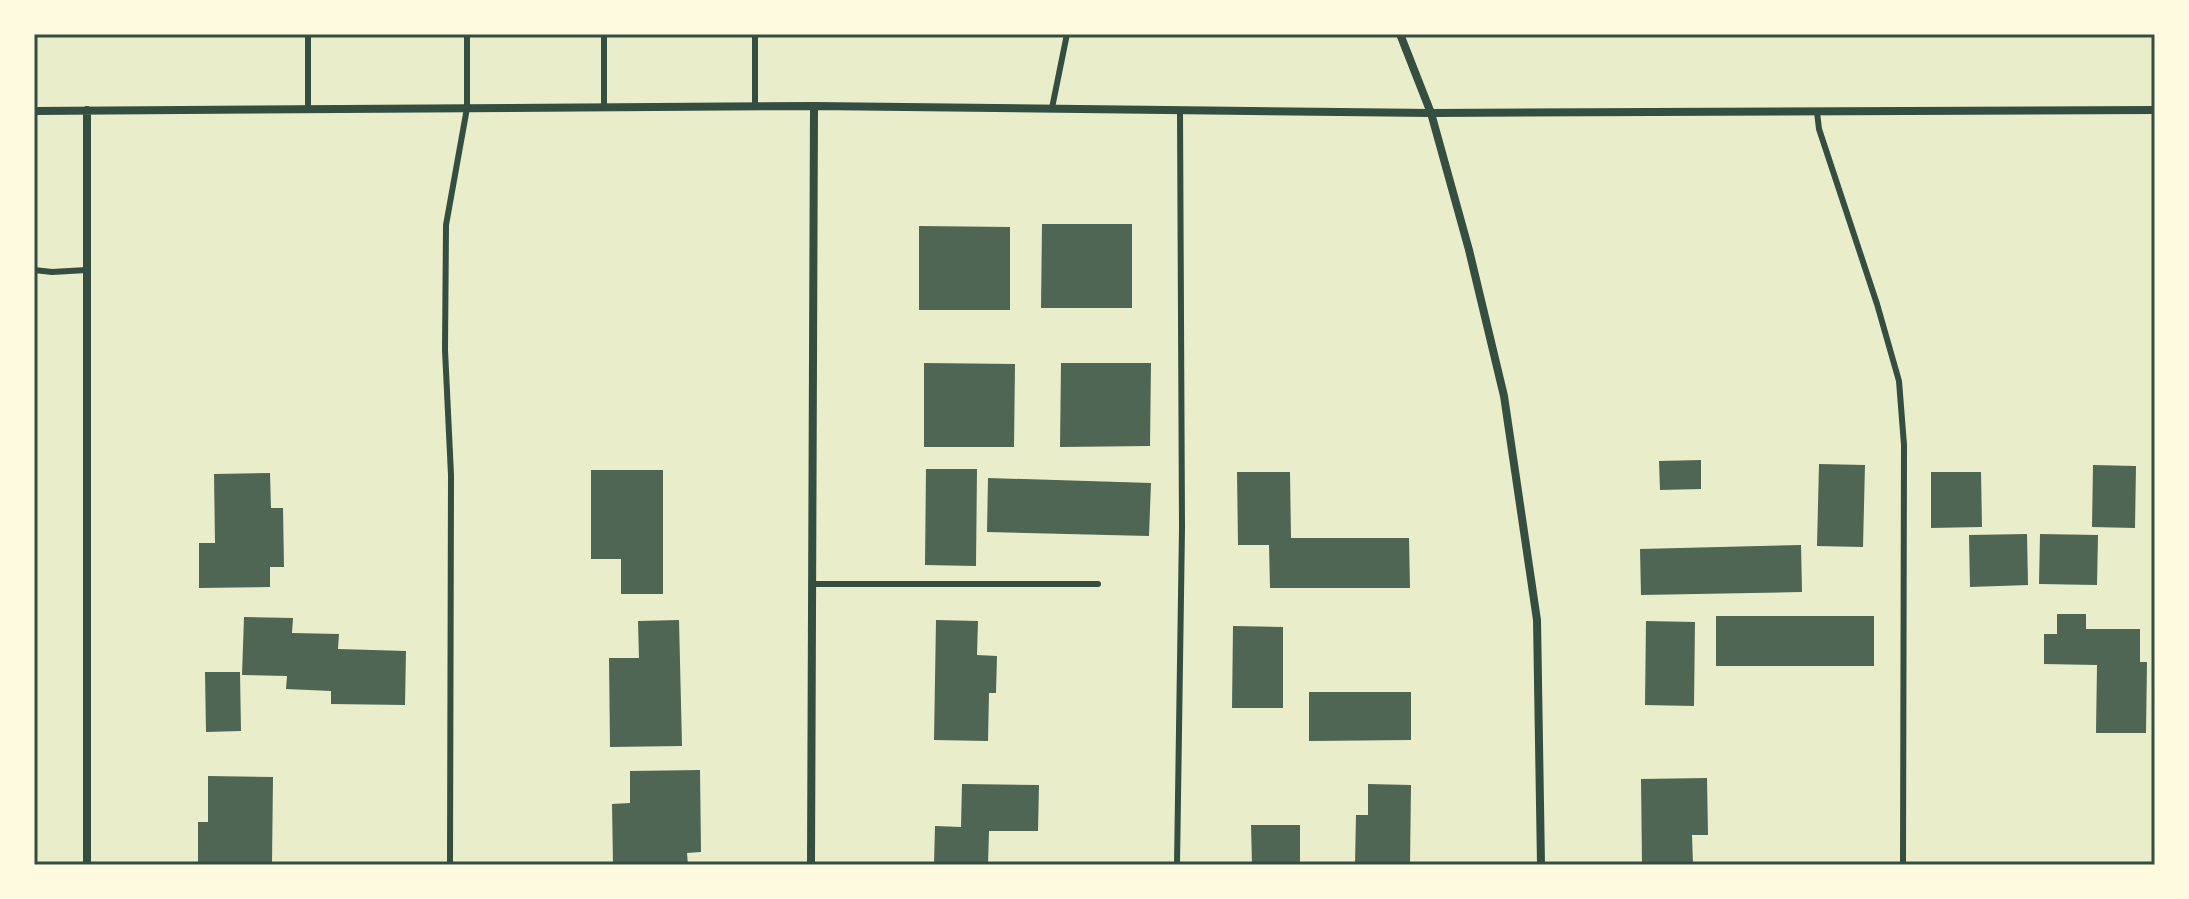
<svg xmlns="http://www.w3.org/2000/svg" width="2189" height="899" viewBox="0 0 2189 899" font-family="'Noto Serif',serif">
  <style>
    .building { fill: #4f6655 }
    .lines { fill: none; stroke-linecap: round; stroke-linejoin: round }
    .service { stroke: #344e41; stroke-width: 6 }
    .minor { stroke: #344e41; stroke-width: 8 }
    .neatline { fill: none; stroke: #344e41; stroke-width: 3 }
  </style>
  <rect width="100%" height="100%" fill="#e9edc9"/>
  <!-- building -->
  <path class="building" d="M1042,224H1132V308H1041Z
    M919,226L1010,227V310H919Z
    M924,363L1015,364L1014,447H924Z
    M1061,363H1151L1150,446L1060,447Z
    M1701,460V489L1660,490L1659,461Z
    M1819,464L1865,465L1863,547L1817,546Z
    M2093,465L2136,466L2135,528L2092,527Z
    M926,469H977L976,566L925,565Z
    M591,470H663V594H621V559H591Z
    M1237,472H1290L1291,538H1409L1410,588H1270L1269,545H1238Z
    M1931,472H1981L1982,527L1931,528Z
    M270,473L271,508H283L284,567H270V587L199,588V543H215L214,474Z
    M988,478L1151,483L1149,536L987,532Z
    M2027,534L2028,585L1970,587L1969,535Z
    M2040,534L2098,535L2097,585L2039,584Z
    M1801,545L1802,592L1641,595L1640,549Z
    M2057,614H2086V629H2140V662H2147L2146,733H2096L2097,665L2044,664V634H2057Z
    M1716,616H1874V666H1716Z
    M244,617L293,618L292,633L339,634L338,649L406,651L405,705L331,704V691L286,689L287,676L242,675Z
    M679,620L682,746L610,747L609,658H639L638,621Z
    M936,620L978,621L977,655L997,656L996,693H989L988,741L934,740Z
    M1646,621L1695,622L1694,706L1645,705Z
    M1233,626L1283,627V708H1232Z
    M205,672H240L241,731L206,732Z
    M1309,692H1411V740L1309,741Z
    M700,770L701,852L687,853L688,865H613L612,804L630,803V771Z
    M208,776L273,777L272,864L198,863V822H208Z
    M1707,778L1708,835H1692L1693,865H1642L1641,779Z
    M962,784L1039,785L1038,831H989L988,865H934L935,826L961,827Z
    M1368,784L1411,785L1410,865H1355L1356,815H1368Z
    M1251,825H1300V865H1252Z"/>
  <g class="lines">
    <!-- service -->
    <path class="service" d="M308,34V109
      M604,34V107
      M755,34V106
      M1052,108L1067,34
      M1817,112L1819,129L1877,304L1899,381L1904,445L1903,865
      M34,270L52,272L87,270
      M812,584H1098
      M450,865L451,475L445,350L446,225L467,108V34
      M1177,865L1182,528L1180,110"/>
    <!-- minor -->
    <path class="minor" d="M1400,34L1431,113L1469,250L1504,396L1537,620L1541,865
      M34,111L814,106L1431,113L2155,110
      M87,865V110
      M811,865L814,106"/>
  </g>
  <!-- border -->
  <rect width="2189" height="899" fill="none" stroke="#fefae0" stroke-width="72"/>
  <rect x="36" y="36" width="2117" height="827" class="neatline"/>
</svg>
